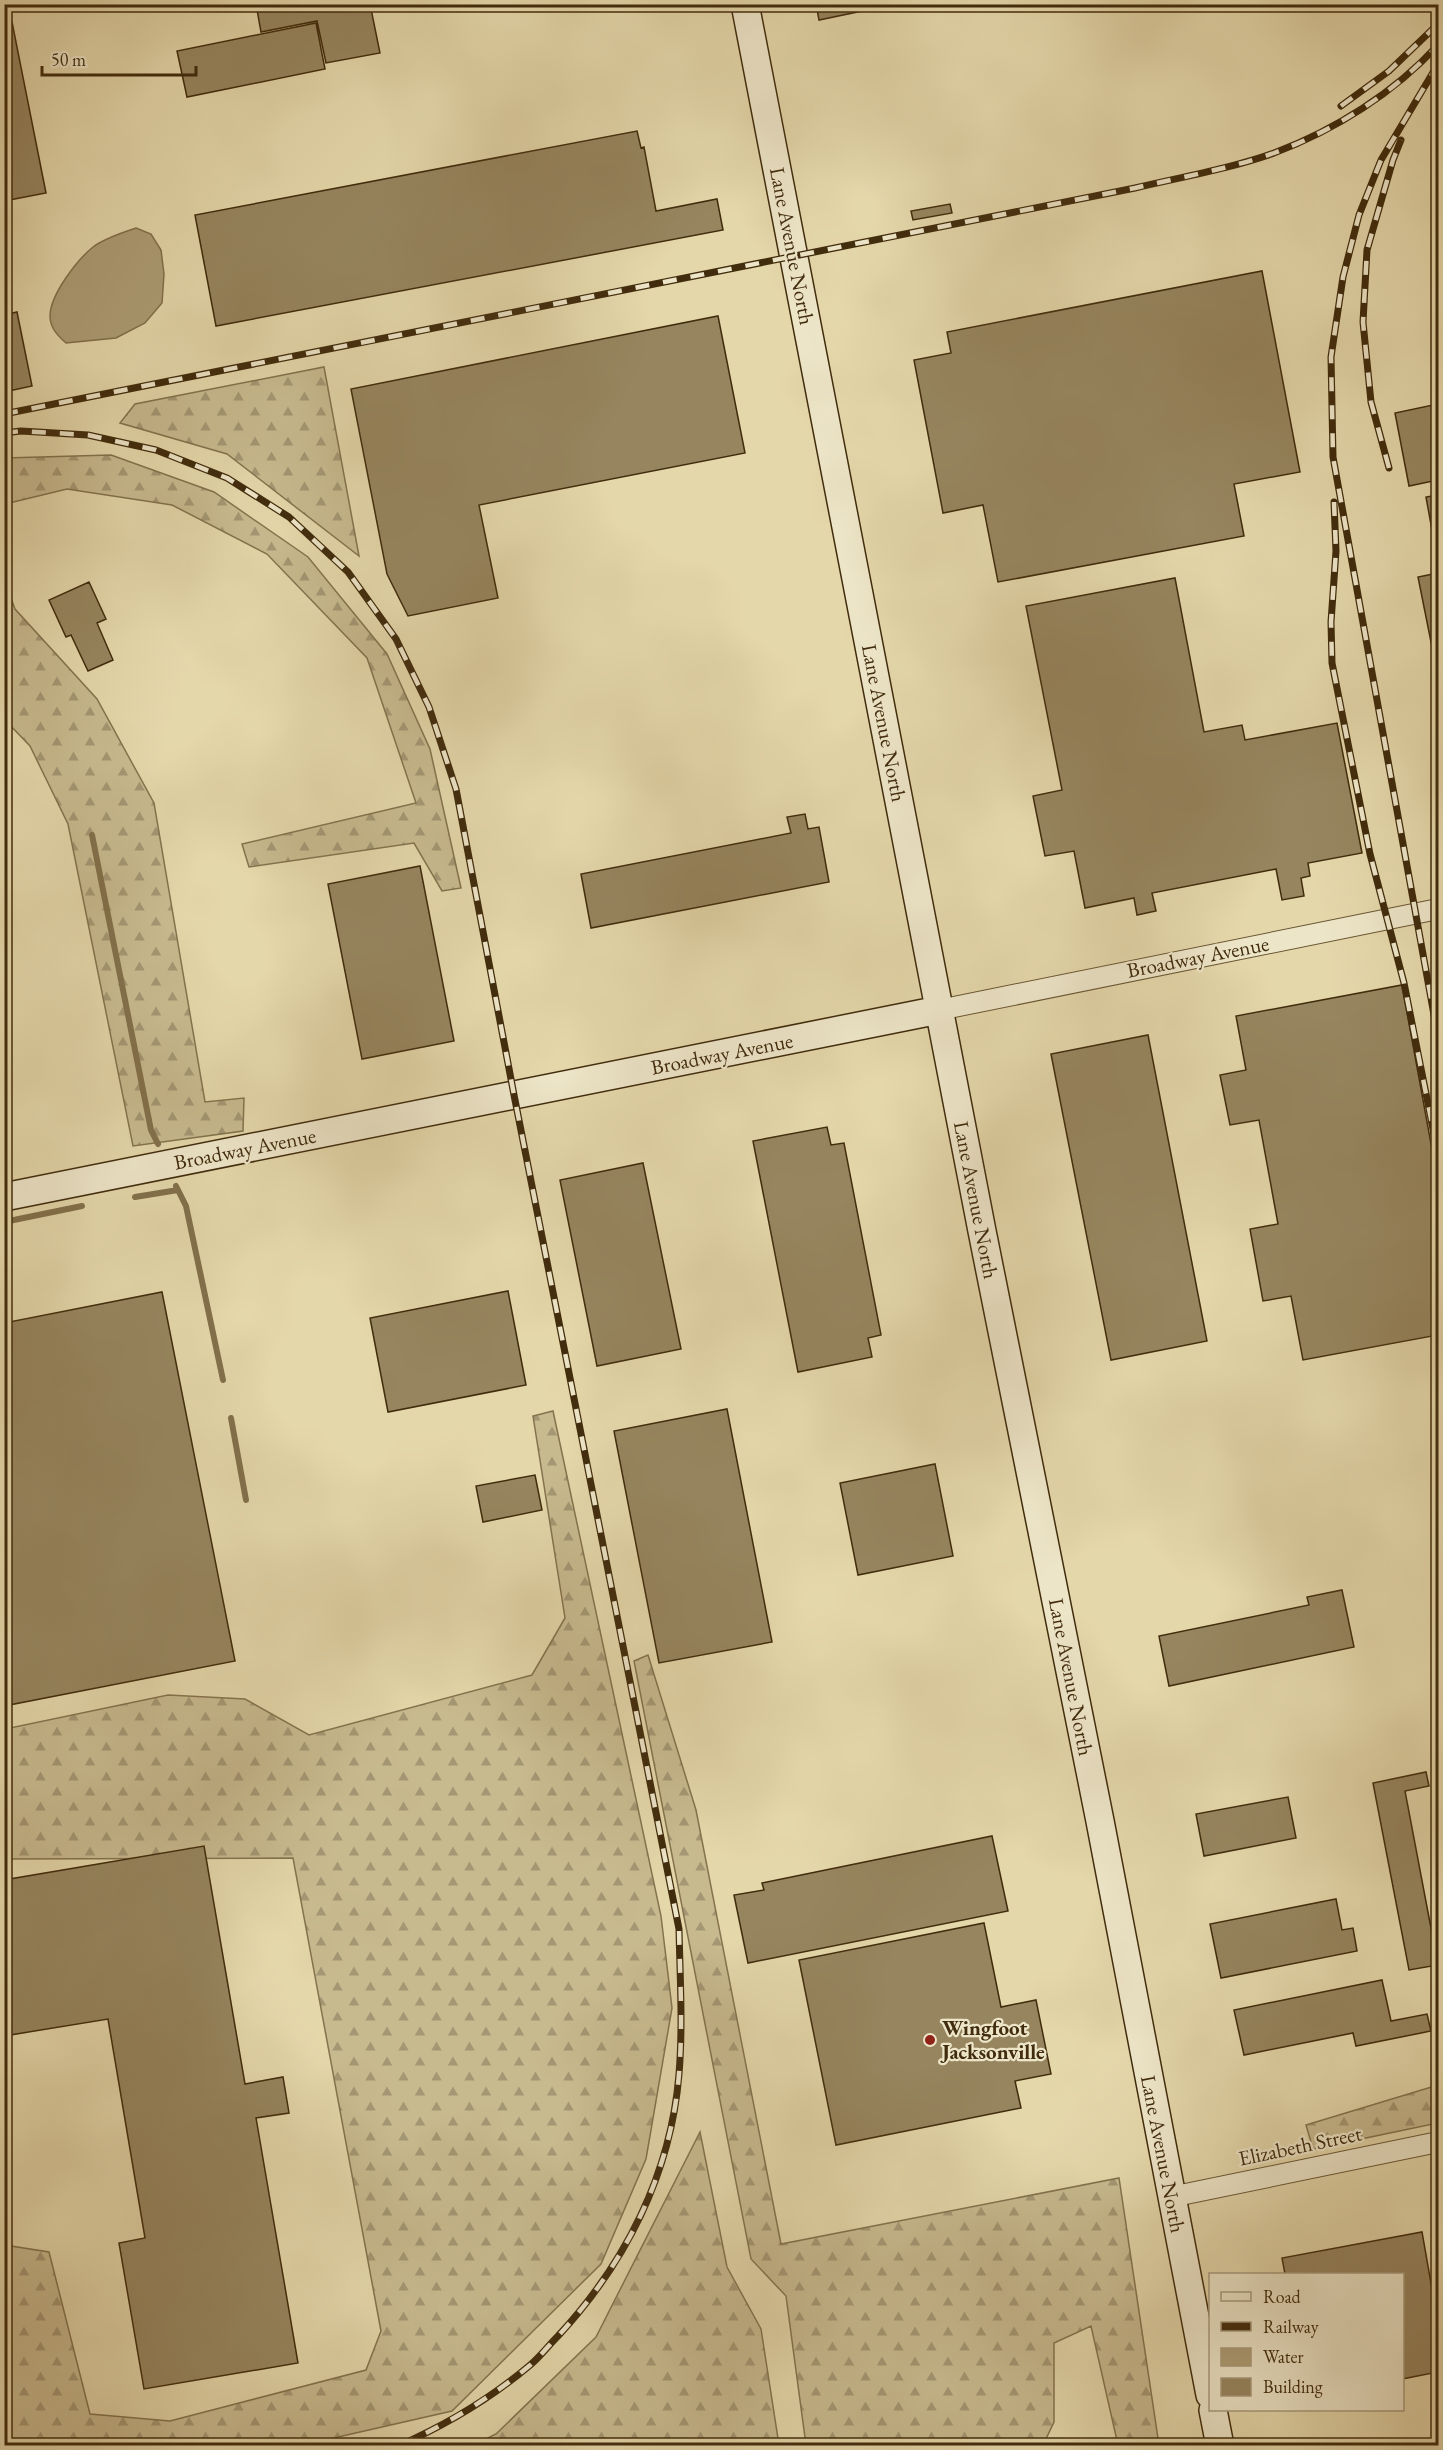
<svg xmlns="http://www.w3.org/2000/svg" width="1443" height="2450" viewBox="0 0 1443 2450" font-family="'EB Garamond',serif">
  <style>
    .forest { fill: url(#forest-firs); stroke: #84734e; stroke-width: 1.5 }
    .water { fill: #ad9d75; stroke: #82704b; stroke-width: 1.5 }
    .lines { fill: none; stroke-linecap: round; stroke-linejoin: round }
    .stream { stroke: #82704b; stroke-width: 6 }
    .building { fill: #96855f; stroke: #412c0d; stroke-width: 1.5 }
    .street-casing { stroke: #6a5734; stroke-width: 22 }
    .secondary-casing { stroke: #412c0d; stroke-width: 30 }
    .street { stroke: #ede5c8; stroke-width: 20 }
    .secondary { stroke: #ede5c8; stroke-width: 27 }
    .rail-casing { stroke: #412c0d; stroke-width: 7 }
    .rail { stroke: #ede5c8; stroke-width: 4.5; stroke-dasharray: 14; stroke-linecap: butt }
    .poi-dot { fill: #8f2418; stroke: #ede5c8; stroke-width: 2 }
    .labels { text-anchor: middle; stroke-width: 4.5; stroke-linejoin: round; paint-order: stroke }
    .street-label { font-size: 21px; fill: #412c0d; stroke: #ede5c8 }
    .poi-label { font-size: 21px; font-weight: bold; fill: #412c0d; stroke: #ede5c8; text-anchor: start }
  </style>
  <defs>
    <pattern id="forest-firs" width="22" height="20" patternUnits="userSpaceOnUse" patternTransform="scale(1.5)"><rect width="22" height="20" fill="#c8ba8f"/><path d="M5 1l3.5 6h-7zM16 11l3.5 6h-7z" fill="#a49773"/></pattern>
  </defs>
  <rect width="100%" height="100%" fill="#e4d7aa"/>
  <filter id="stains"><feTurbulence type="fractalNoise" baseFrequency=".00333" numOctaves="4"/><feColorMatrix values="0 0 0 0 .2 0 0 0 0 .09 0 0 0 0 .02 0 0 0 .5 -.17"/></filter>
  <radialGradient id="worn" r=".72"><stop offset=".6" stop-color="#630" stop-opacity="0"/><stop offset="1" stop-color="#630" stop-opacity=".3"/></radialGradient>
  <!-- forest -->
  <path class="forest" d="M324,367L359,556L227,454L120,423L135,404Z
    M111,455L214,492L308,557L387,654L430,749L461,888L442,891L414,843L249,867L242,844L416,803L367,658L267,554L172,505L67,489L5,504V458Z
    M5,582L15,609L97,699L154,803L205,1102L244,1098L243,1131L133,1146L68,824L30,746L5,720Z
    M553,1411L661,1916L672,2008L646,2159L601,2264L452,2411L303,2445L5,2446L4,2245L49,2252L90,2414L170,2421L366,2370L381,2331L293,1858L5,1859V1729L168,1695L245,1699L309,1735L532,1675L565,1618L533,1416Z
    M648,1655L696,1810L781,2244L1119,2178L1159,2445H1118L1091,2326L1054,2343V2422L1043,2445H806L786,2296L751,2259L634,1661Z
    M1438,2085V2123L1313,2149L1306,2125Z
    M700,2132L727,2267L761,2329L779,2445H474L496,2434L596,2337Z"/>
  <!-- water -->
  <path class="water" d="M136,228L151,234L161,250L164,274L162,303L145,323L116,338L66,343C58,336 50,328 50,316C50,295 77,260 93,247C105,238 122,233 136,228Z"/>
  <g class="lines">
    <!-- stream -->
    <path class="stream" d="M92,835L151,1130L158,1144
      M176,1186L186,1206L223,1380
      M135,1197L178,1190
      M4,1222L82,1206
      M231,1418L246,1500"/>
  </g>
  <!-- building -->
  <path class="building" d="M256,4H370L380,53L326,63L317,21L261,32Z
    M816,4H896L819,20Z
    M12,22L46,193L4,201V23Z
    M316,23L325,69L187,97L177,51Z
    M637,131L641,148L644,147L656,211L717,199L723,230L216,326L195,215Z
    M950,204L952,213L913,220L911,211Z
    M1262,271L1300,472L1234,484L1244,536L998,582L983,505L943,513L914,360L951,353L947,332Z
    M17,312L32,386L4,392V315Z
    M718,316L745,453L479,505L498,598L408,616L387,574L351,389Z
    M1438,372V480L1409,486L1395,413L1438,404L1432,373Z
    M1438,495V563L1426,497Z
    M1438,573V650L1433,652L1418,577Z
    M1175,578L1204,732L1242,725L1245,740L1337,723L1362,853L1308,863L1310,876L1301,878L1304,896L1282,900L1276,869L1152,893L1156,911L1137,915L1134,898L1085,908L1074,851L1045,856L1033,796L1062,790L1026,606Z
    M89,582L106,619L97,623L113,660L88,671L71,635L66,637L49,600Z
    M805,814L808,829L819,827L829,882L591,928L581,874L791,833L787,817Z
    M420,866L454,1041L362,1059L328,884Z
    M1402,985L1438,1182V1335L1303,1360L1291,1296L1263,1301L1250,1229L1278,1224L1259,1120L1230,1125L1220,1075L1246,1070L1236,1016Z
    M1148,1035L1207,1341L1111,1360L1051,1054Z
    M827,1127L831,1145L844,1143L881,1335L868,1338L872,1357L798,1372L753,1141Z
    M643,1163L681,1349L597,1366L560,1180Z
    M508,1291L526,1385L388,1412L370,1318Z
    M162,1292L235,1661L4,1706V1323Z
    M727,1409L772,1642L659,1663L614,1431Z
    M935,1464L953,1556L858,1575L840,1483Z
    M535,1475L542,1510L483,1522L476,1486Z
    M1342,1590L1354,1647L1169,1686L1159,1636L1309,1605L1307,1597Z
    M1426,1772L1429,1786L1405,1791L1438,1965L1409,1970L1373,1783Z
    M1288,1797L1296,1838L1204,1856L1196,1814Z
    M992,1836L1008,1911L748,1963L734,1895L764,1890L762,1883Z
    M204,1846L245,2084L283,2077L289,2113L256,2118L298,2363L144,2389L119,2243L145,2238L108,2019L4,2036V1880Z
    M1336,1899L1342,1930L1353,1928L1357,1951L1221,1978L1210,1924Z
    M984,1923L1001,2007L1036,2000L1051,2074L1015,2081L1021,2108L836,2145L799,1960Z
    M1382,1980L1391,2021L1427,2014L1431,2031L1356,2046L1353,2033L1244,2055L1234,2010Z
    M1422,2232L1438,2323V2372L1402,2379V2274H1285L1282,2258Z"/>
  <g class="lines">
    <defs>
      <path id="street" d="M939,1010L1438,909
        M1171,2197L1438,2142"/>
      <path id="secondary" d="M745,4L982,1231L1100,1821L1210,2395
        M4,1197L939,1010
        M1213,2410L1220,2446"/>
    </defs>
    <!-- street casing -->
    <use href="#street" class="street-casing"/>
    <!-- secondary casing -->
    <use href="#secondary" class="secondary-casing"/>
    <!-- street -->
    <use href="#street" class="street"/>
    <!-- secondary -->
    <use href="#secondary" class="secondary"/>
    <defs>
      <path id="rail" d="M1438,64L1381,160L1359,215L1343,277L1331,357L1333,457L1438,1037
        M1341,106L1389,71L1438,24
        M4,414L1135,188C1181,177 1229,169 1274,153C1335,130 1394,93 1438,45
        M4,433L21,431L88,435L156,450L227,478L289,517L348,572L396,639L429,707L456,789L514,1095L679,1929C680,1977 683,2026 679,2074C671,2174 625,2264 558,2336C548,2346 540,2357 529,2366C491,2398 444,2426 398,2446
        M1389,468L1371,402L1363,322L1367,250L1393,160L1401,140
        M1334,502L1336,551L1331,622L1332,663L1370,854L1404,983L1438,1154"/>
    </defs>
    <!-- rail casing -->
    <use href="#rail" class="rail-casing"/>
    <!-- rail -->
    <use href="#rail" class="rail"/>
  </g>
  <!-- markers -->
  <circle class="poi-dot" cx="930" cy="2040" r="6"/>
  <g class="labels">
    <!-- street labels -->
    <g class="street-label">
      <text transform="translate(792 246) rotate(79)" y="7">Lane Avenue North</text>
      <text transform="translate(884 723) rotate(79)" y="7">Lane Avenue North</text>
      <text transform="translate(1198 957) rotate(-11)" y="7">Broadway Avenue</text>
      <text transform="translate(722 1054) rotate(-11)" y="7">Broadway Avenue</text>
      <text transform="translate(245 1149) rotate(-11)" y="7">Broadway Avenue</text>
      <text transform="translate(976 1200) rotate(79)" y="7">Lane Avenue North</text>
      <text transform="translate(1071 1677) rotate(79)" y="7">Lane Avenue North</text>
      <text transform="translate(1300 2146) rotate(-12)" y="7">Elizabeth Street</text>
      <text transform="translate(1163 2154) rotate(79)" y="7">Lane Avenue North</text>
    </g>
    <!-- poi labels -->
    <g class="poi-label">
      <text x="942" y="2035">Wingfoot<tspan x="942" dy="24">Jacksonville</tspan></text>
    </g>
  </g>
  <!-- margin -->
  <rect width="1443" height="2450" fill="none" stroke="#e4d7aa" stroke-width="24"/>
  <rect x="6" y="6" width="1431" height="2438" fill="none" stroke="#412c0d" stroke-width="3"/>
  <rect x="12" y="12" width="1419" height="2426" fill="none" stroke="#412c0d" stroke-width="1.5"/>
  <!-- legend -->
  <rect x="1209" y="2273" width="195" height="138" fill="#ede5c8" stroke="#a89b7d" stroke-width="1.5"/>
  <rect x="1221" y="2292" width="30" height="9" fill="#ede5c8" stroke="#a89b7d" stroke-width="1.5"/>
  <text x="1263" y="2303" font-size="18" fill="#412c0d">Road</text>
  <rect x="1221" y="2322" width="30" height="9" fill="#412c0d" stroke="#a89b7d" stroke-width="1.5"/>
  <text x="1263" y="2333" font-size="18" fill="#412c0d">Railway</text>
  <rect x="1221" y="2348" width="30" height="18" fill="#ad9d75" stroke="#a89b7d" stroke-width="1.5"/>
  <text x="1263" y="2363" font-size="18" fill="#412c0d">Water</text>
  <rect x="1221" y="2378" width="30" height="18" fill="#96855f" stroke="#a89b7d" stroke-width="1.5"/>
  <text x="1263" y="2393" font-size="18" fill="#412c0d">Building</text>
  <!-- scale -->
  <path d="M42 66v9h154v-9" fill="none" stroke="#412c0d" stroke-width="3"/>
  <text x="51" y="66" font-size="18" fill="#412c0d" stroke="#ede5c8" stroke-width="4.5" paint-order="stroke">50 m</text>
  <rect width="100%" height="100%" filter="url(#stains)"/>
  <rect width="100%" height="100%" fill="url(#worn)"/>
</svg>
